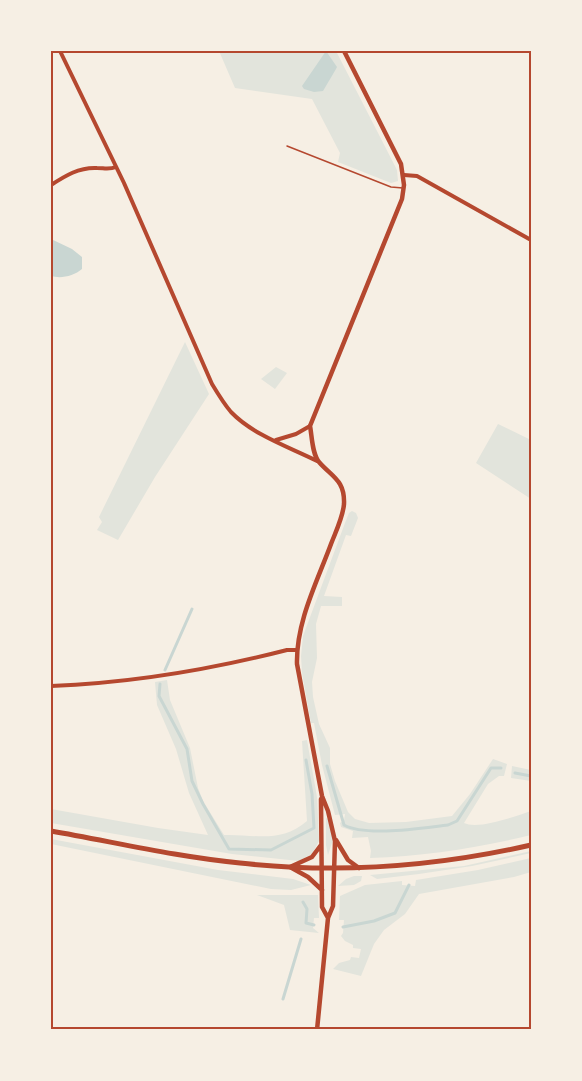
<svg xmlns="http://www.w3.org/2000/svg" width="582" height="1081" viewBox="0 0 582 1081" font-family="'Space Grotesk',sans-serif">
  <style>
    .green { fill: #e2e4dc }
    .water { fill: #c9d6d2 }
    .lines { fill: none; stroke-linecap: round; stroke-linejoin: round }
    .stream { stroke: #c9d6d2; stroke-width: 3 }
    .service { stroke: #b5482f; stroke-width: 1.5 }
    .minor { stroke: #b5482f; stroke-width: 4 }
    .tertiary { stroke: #b5482f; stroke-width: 4.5 }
    .secondary { stroke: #b5482f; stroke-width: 5 }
    .neatline { fill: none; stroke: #b5482f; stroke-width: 2 }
  </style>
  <rect width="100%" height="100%" fill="#f6efe4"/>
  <!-- green -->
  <path class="green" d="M219,51H336L397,170L398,181L391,183L338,162L340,153L312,99L235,88Z
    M185,342L209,394L155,477L118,540L97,530L102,522L99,517Z
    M276,367L287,373L275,389L261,379Z
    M498,424L531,440V499L476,463Z
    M352,511L356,513L358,518L351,536L346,535L324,596L342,597V606H321L316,624L317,658L312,682L313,697L319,724L330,748V764L335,781L348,812L355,819L369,823L406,822L452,816L470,794L493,759L507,764L504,776H499L488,784L464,823C478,830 516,816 531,811V835C478,848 424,856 370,858L371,851L368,837L352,838L353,831L341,827L340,823L344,820L345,814L335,815L322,765L314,723H311L302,673L301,656L303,636L345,523L349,513Z
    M167,680L170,700L190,748L198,788L203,801L224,835C255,834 280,844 307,821L302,741L307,740L317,797L319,841L312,854L299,861L232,854L51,823V809L158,828L208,835L189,793L176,749L157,705L155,682Z
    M512,766L531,770V781L511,778Z
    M326,818L328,819L333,840L328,855L326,845Z
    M51,839L218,870L293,879L311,885L291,890L271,889L51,844Z
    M531,851V853L472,866L419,874L377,879L370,875L464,866Z
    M531,858V872L514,877L419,894L405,914L384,930L374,944L361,976L333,969L339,963L350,960L351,957L359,958L361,949L353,948V945L345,941L341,936L343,933L344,920H339L340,896L365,885L402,881V885L415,886L416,880L478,870Z
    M354,876H362L361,881L354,885L338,886L346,879Z
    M257,895H318L319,918H314L313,928L319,933L290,930L284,905Z"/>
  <!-- water -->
  <path class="water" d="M326,51L337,67L336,69L323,91L314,92L304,89L302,86Z
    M51,239L72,249L82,257V269C74,276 61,279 51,276Z"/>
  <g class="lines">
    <!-- stream -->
    <path class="stream" d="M165,670L192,609
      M160,684L159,696L187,749L192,781L203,804L229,849L271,850L314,828L312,794L306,760
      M327,766L344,825C366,837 421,828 448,825L457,821L491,768H501
      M515,773L531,776
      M303,902L307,909L306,923L314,925
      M343,927L374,921L395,913L409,885
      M283,999L301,939"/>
    <!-- service -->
    <path class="service" d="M287,146L391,187L403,188"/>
    <!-- minor -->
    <path class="minor" d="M60,51L124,183L212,384C218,394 224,404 231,412C253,435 289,447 317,461
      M404,175L417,176L531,240
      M51,185C65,176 79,167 97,168C104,168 109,170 116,167
      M276,440L296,434L310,426
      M51,686C132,683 209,670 287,650H296"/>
    <!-- tertiary -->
    <path class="tertiary" d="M321,799L322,907L328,918
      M336,840L348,860L359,868
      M290,867L312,857L321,845
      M290,867L308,877L322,890
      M317,1030L328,918L333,906L335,841L328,811L322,796L297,664C296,622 317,582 331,544C336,531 343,517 344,504C345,480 332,477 319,462C312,454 312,436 310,426L402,199L404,185L401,164L344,51"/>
    <!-- secondary -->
    <path class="secondary" d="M51,831C114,842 177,857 240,863C339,874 435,867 531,845"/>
  </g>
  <!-- border -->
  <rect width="582" height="1081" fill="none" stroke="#f6efe4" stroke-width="105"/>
  <rect x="52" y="52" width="478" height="976" class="neatline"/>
</svg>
